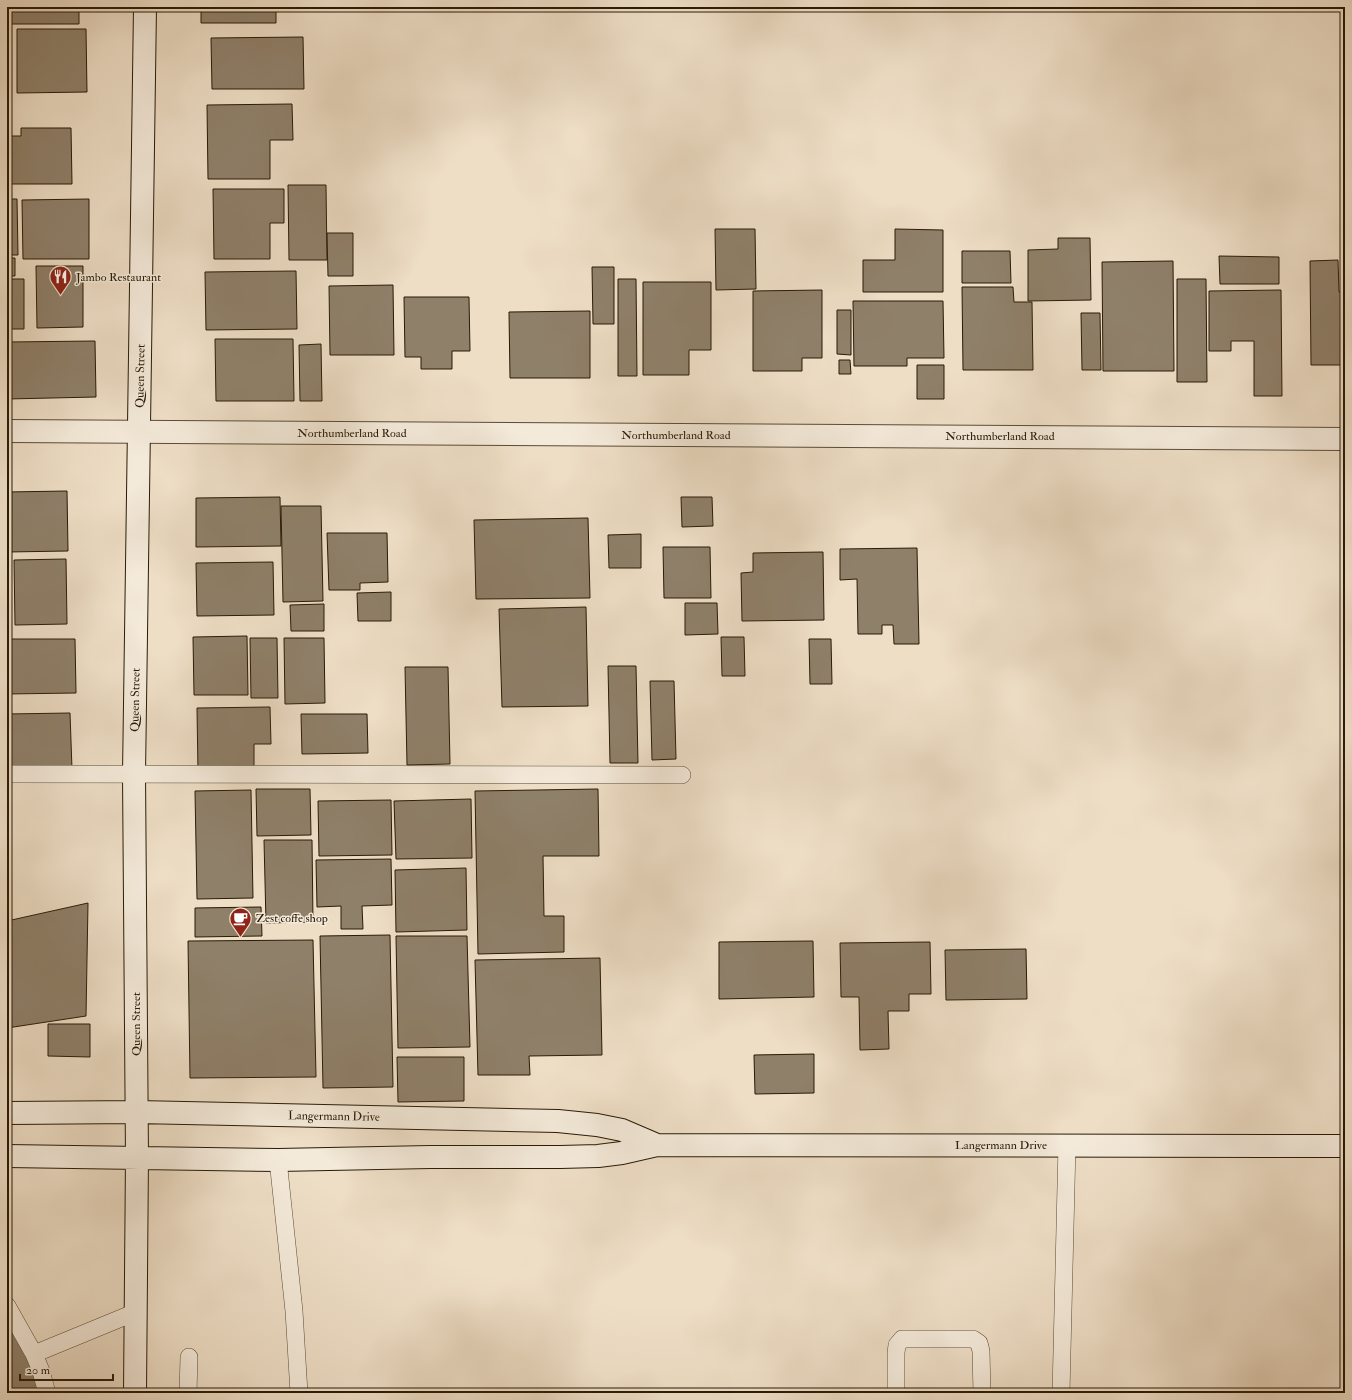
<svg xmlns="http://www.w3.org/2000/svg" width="1352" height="1400" viewBox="0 0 1352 1400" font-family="'IM FELL Double Pica',serif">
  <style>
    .building { fill: #8f806a; stroke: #291b07 }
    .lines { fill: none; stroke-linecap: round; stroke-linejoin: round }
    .lane-casing { stroke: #5a4c37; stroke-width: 18 }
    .street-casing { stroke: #5a4c37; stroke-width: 24 }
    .secondary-casing { stroke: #291b07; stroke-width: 24 }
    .lane { stroke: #f4eada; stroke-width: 17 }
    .street { stroke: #f4eada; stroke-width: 22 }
    .secondary { stroke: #f4eada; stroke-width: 22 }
    .labels { text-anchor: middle; stroke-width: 3; stroke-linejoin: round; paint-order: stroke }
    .poi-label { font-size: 12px; fill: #291b07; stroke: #f4eada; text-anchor: start }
    .street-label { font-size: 12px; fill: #291b07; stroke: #f4eada }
  </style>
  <rect width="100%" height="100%" fill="#eedec6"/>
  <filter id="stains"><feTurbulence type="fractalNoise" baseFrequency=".005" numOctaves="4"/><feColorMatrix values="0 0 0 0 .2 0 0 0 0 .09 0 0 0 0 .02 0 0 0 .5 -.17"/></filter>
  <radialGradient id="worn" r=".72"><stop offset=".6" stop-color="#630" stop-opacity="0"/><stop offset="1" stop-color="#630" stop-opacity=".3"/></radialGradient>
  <!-- building -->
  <path class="building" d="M7,7H79V24H7Z
    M201,7H276V23H201Z
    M17,29H86L87,92L17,93Z
    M303,37L304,89H212L211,38Z
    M292,104L293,140H270V179H208L207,105Z
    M21,128H71L72,184H7V136H21Z
    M288,185H326L327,260H289Z
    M213,189H284V223H270V259H214Z
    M7,199H17L18,255H7Z
    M89,199V259H23L22,200Z
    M715,229H755L756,289L716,290Z
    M895,229L943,230V292H863V260H895Z
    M327,233H353V276H328Z
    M1058,238H1090L1091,300L1028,301V250L1058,249Z
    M962,251H1010L1011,283H962Z
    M1219,256L1279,257V284H1220Z
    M7,258H15V276H7Z
    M1338,260L1339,292H1345V365H1311L1310,261Z
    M1173,261L1174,371H1103L1102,262Z
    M36,266H83V327L37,328Z
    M592,267H614V324H593Z
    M296,271L297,329L206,330L205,272Z
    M7,279H24V329H7Z
    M618,279H636L637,376H618Z
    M1177,279H1206L1207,382H1177Z
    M643,282H711V350H689V375H643Z
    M393,285L394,355H330L329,286Z
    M962,287H1013L1014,302H1032L1033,370H963Z
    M822,290V358H802V371H753V291Z
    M1281,290L1282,396H1254V341H1231V351H1209V291Z
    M404,297H469L470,351H452V369H421V357H405Z
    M853,301H943L944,358H907V366H854Z
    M837,310H851V355L837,354Z
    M590,311V378H510L509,312Z
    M1081,313H1100L1101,370H1082Z
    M215,339H293L294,401H216Z
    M95,341L96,397L7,399V342Z
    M321,344L322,401H300L299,345Z
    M839,360H850L851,374H839Z
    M917,365H944V399H917Z
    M67,491L68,551L7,552V492Z
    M280,497L281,546L196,547V498Z
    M681,497H712L713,526L682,527Z
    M281,506H321L323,601L283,602Z
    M588,518L590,598L476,599L474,520Z
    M327,533H387L388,582L360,583V590H329Z
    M641,534V568H609L608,535Z
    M663,547H710L711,598H664Z
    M917,548L919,644H894L893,625H882V634H858L857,579L840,580V549Z
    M823,552L824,620L742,621L741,573L753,572V553Z
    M66,559L67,624L15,625L14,560Z
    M7,560H9L11,629H7Z
    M273,562L274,615L197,616L196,563Z
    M391,592V621H358L357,593Z
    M685,603H717L718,634L685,635Z
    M324,604V631H291L290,605Z
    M586,607L588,706L502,707L499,609Z
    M247,636L248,695H194L193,637Z
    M721,637H744L745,676H722Z
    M250,638H277L278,698H251Z
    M284,638H324L325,703L285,704Z
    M7,639H75L76,693L7,694Z
    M809,639H831L832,684H810Z
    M608,666H636L638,763H610Z
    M405,667H448L450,764L407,765Z
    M650,681H674L676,759L652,760Z
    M270,707L271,744H254V772H198L197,708Z
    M70,713L72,769L9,770L7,714Z
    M301,714H367L368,753L302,754Z
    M256,789H310L311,835L257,836Z
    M598,789L599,856H543L544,916H564V952L478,954L475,791Z
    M251,790L253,898L197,899L195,791Z
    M471,799L472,858L396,859L394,801Z
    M391,800L392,855L319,856L318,801Z
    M264,840H312L313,922L266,923Z
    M391,859L392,905L362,906L363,929H341V906L317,907L316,860Z
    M466,868L467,930L396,932L395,870Z
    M88,903L86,1016L7,1028V921Z
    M261,907L262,936L195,937V908Z
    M390,935L393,1087L323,1088L320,936Z
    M396,936H467L470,1047L398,1048Z
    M313,940L316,1077L190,1078L188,941Z
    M813,941L814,997L719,999V942Z
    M930,942L931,994H909V1011H888L889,1049L860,1050L859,997H841L840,943Z
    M1026,949L1027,999L946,1000L945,950Z
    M600,958L602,1055L529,1056L530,1075H478L475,960Z
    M48,1024H90V1057L48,1056Z
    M814,1054V1093L755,1094L754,1055Z
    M397,1057H464V1101L398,1102Z
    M7,1320L46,1393H7Z"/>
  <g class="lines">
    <defs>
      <path id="lane" d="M7,774L682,775
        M278,1160L294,1311L299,1393
        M7,1306L34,1354L41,1371L47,1393
        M34,1354L136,1312
        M188,1393L189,1357
        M896,1393V1353L897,1345L902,1339H973L979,1343L981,1351L982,1393
        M1061,1393L1067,1145"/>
      <path id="street" d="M7,431L1345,439"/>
      <path id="secondary" d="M7,1113L137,1112L558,1121L597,1125L622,1130L657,1145
        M7,1156L278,1160L430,1157H560L598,1156L622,1153L657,1145L1345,1146
        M135,1393L137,1157L134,774L145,7"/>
    </defs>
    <!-- lane casing -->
    <use href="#lane" class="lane-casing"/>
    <!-- street casing -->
    <use href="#street" class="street-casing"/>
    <!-- secondary casing -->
    <use href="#secondary" class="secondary-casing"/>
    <!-- lane -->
    <use href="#lane" class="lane"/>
    <!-- street -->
    <use href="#street" class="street"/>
    <!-- secondary -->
    <use href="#secondary" class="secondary"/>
  </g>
  <!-- icons -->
  <defs>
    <symbol id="restaurant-pin" viewBox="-11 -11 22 30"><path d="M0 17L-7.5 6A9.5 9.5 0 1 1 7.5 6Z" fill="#8f2418" stroke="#f4eada"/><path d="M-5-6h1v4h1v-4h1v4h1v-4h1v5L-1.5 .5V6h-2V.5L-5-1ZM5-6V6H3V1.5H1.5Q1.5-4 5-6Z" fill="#fff"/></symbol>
    <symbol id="cafe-pin" viewBox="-11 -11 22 30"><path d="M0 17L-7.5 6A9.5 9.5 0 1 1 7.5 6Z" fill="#8f2418" stroke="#f4eada"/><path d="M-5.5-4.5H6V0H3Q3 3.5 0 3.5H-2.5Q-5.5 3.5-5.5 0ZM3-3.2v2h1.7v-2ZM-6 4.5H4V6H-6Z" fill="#fff"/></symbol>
  </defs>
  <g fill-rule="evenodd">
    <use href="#restaurant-pin" x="48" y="264" width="25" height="34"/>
    <use href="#cafe-pin" x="228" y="906" width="25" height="34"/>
  </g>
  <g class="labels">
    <!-- poi labels -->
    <g class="poi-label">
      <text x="76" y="281">Jambo Restaurant</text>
      <text x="256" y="922">Zest coffe shop</text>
    </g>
    <!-- street labels -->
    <g class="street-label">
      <text transform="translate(140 376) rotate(-89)" y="4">Queen Street</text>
      <text x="352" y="437">Northumberland Road</text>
      <text x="676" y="439">Northumberland Road</text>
      <text x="1000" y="440">Northumberland Road</text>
      <text transform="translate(135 700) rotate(-89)" y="4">Queen Street</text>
      <text transform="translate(136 1024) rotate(-90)" y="4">Queen Street</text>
      <text transform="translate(334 1116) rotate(1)" y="4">Langermann Drive</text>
      <text x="1001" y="1149">Langermann Drive</text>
    </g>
  </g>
  <!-- margin -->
  <rect width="1352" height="1400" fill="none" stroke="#eedec6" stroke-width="24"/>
  <rect x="8" y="8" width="1336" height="1384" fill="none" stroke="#291b07" stroke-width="2"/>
  <rect x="12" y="12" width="1328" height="1376" fill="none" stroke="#291b07"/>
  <!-- scale -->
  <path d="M20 1374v6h93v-6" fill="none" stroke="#291b07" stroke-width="2"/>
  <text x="26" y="1374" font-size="12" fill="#291b07" stroke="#f4eada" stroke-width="3" paint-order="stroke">20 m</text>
  <rect width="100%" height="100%" filter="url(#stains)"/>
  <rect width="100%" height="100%" fill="url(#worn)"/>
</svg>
